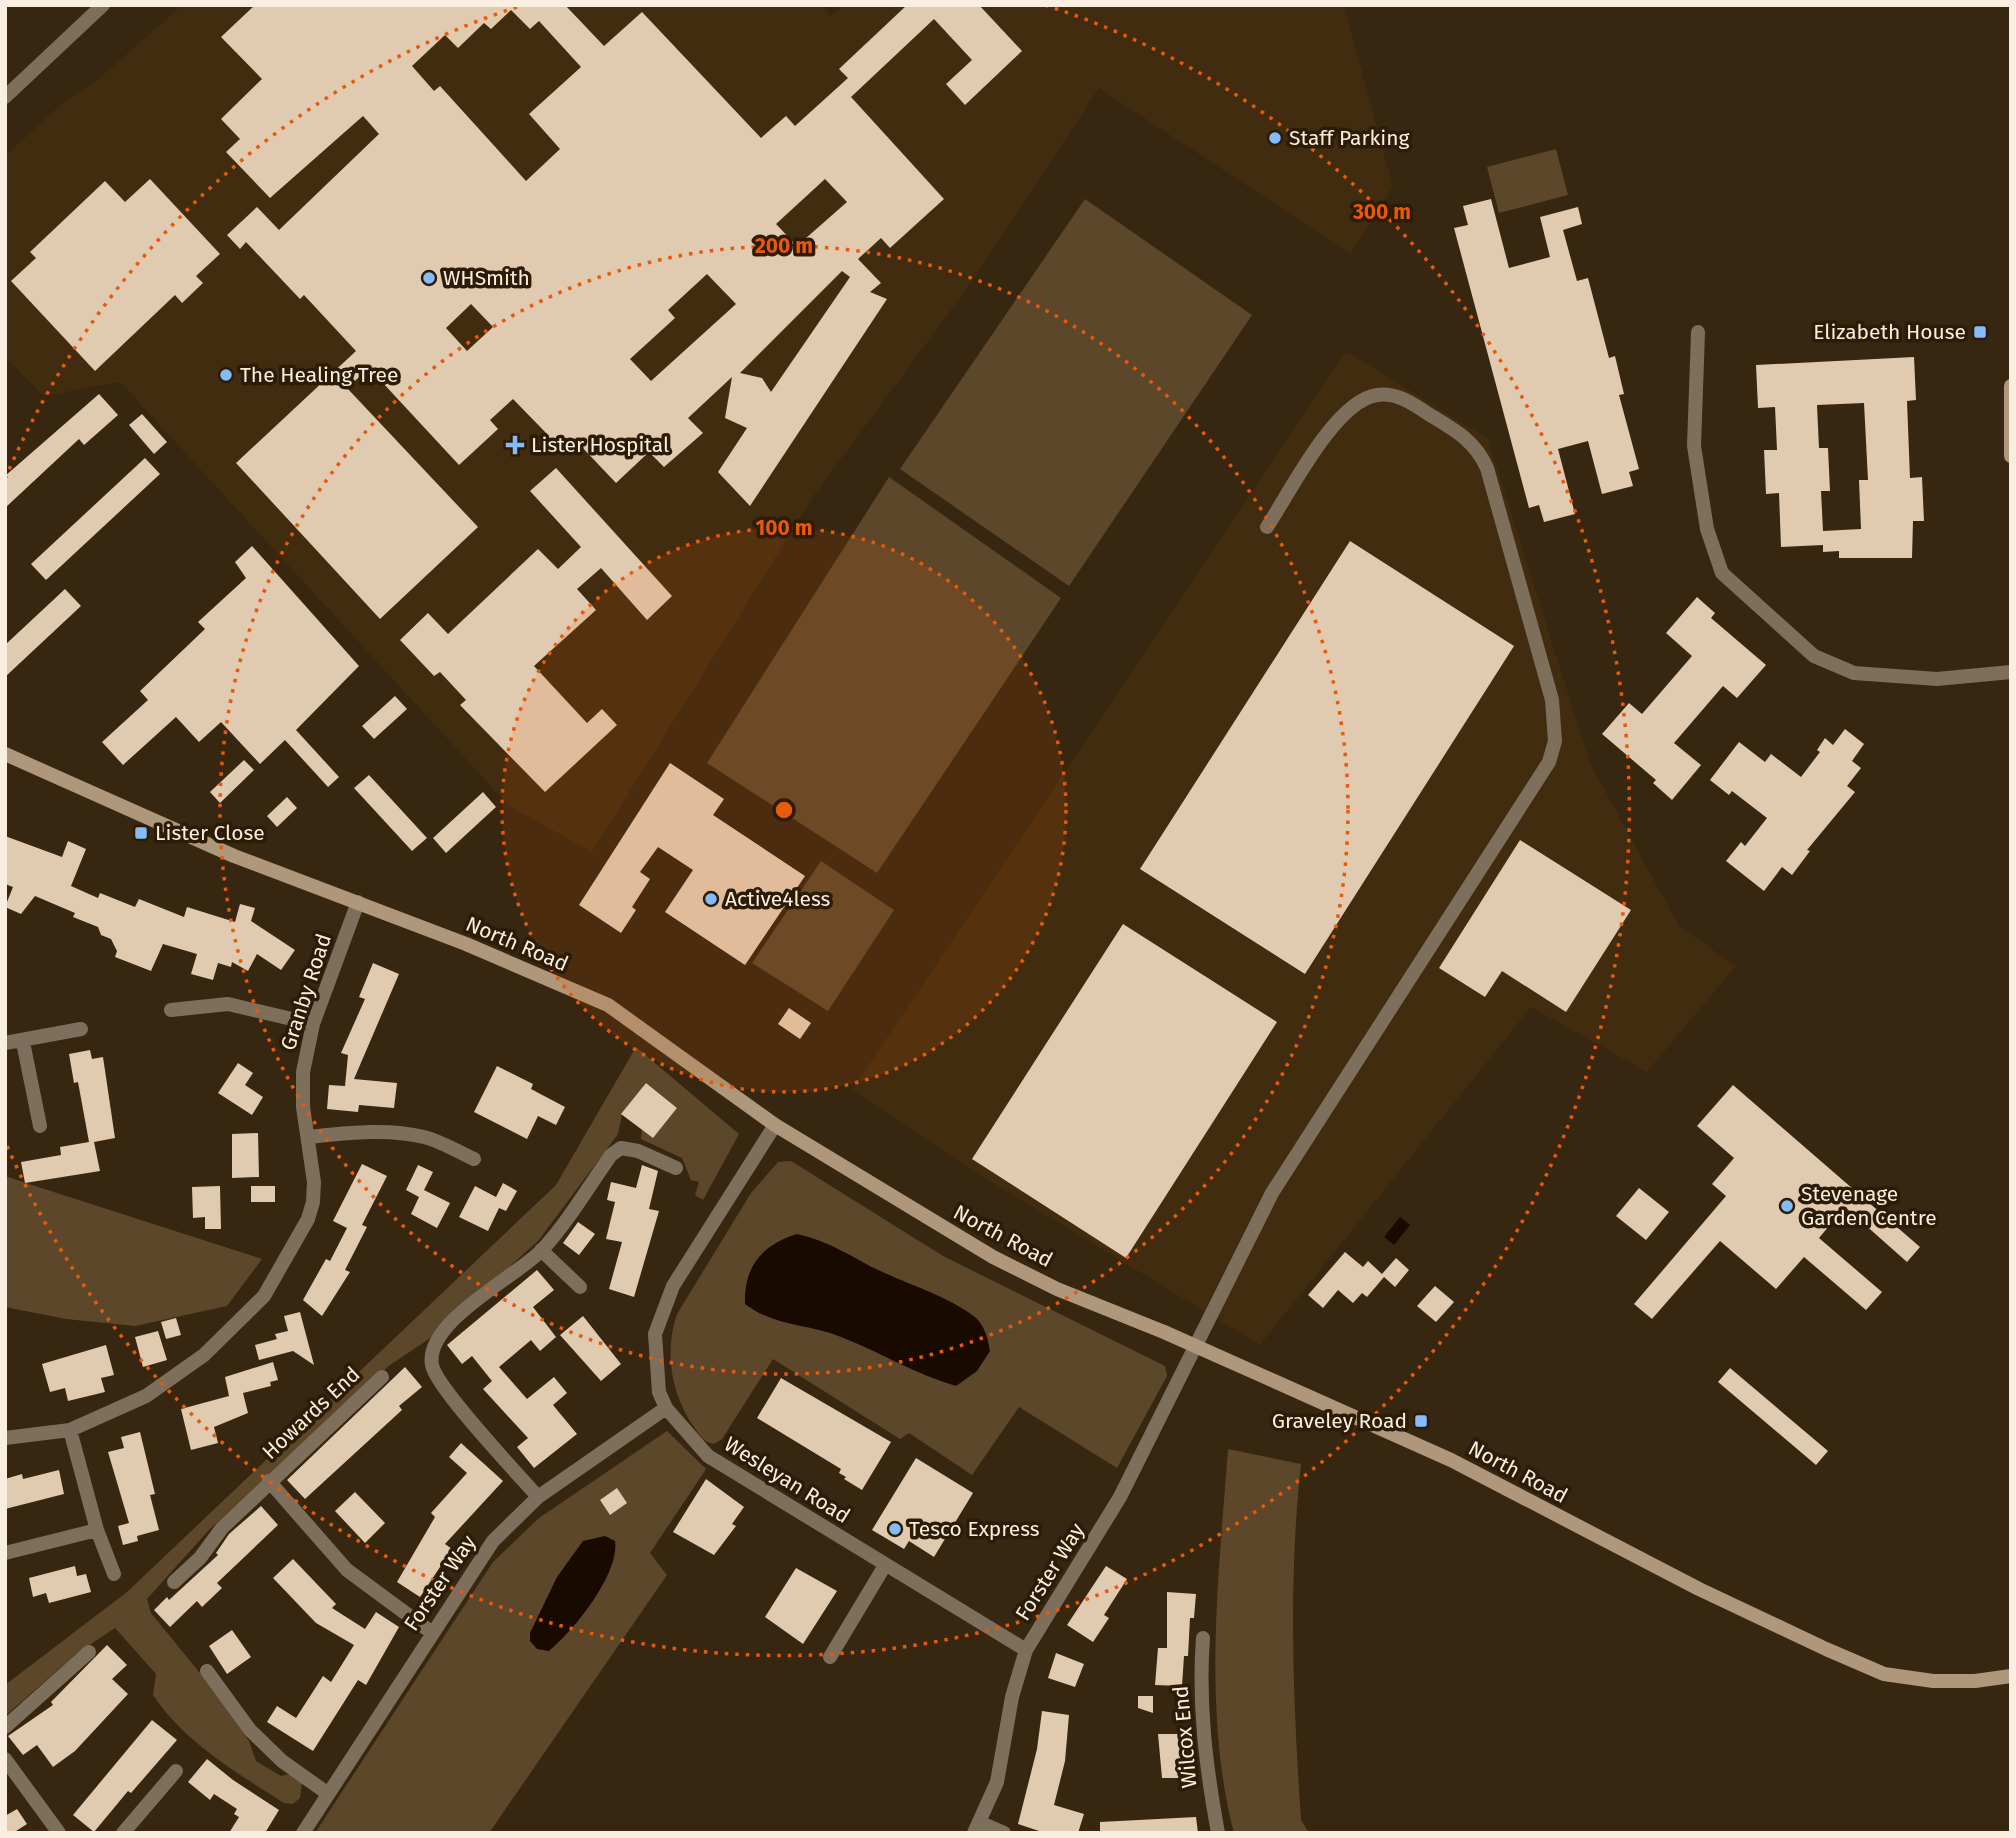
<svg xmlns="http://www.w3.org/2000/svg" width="2016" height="1838" viewBox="0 0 2016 1838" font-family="'Fira Sans',sans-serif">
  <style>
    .built { fill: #412c0f }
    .green { fill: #5d472a }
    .water { fill: #190a00 }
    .building { fill: #e0cab0; fill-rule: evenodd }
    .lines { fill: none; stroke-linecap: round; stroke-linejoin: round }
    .minor { stroke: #7e6f5d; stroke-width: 14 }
    .tertiary { stroke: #7e6f5d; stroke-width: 14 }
    .secondary { stroke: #ae977a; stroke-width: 14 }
    .ring { fill: none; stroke: #e8590c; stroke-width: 3.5; stroke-dasharray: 3.5 7 }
    .poi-dot { fill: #84bcfb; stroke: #2c1c06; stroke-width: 2.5 }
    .labels { text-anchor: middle; stroke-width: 7; stroke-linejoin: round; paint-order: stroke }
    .poi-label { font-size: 21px; fill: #f9eee0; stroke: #2c1c06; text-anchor: start }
    .street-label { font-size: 21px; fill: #f9eee0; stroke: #2c1c06 }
    .centre { fill: #e8590c; stroke: #2c1c06; stroke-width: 3.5 }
    .ring-label { font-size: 21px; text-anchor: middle; font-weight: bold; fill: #e8590c; stroke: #2c1c06; stroke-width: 7; stroke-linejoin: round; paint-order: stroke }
  </style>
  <rect width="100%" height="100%" fill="#372610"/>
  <!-- built -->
  <path class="built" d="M182,5H822L830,16L846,5H1344L1393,187L1350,254L1099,88L971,283L815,494L592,852L509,806L120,382L44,396L5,358V156L57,108L95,82Z
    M1346,351L1488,439L1590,763L1679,926L1736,966L1647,1072L1531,1007L1260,1345L973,1171L852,1090Z"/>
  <!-- green -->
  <path class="green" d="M1556,149L1568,195L1499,213L1487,167Z
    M1085,199L1252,315L1069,586L900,469Z
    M889,477L1061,598L877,873L707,763Z
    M821,861L894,910L828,1011L752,963Z
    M636,1047L739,1134L703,1200L695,1195L699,1182L691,1180L682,1158L641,1139L642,1129L653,1138L677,1108L646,1083L622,1114L618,1134L538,1241L429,1339L390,1365L266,1477L208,1531L147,1599L151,1613L213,1689L249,1741L256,1761L281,1776L290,1774L302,1783L300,1798L293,1804L284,1803C237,1773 184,1742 153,1695L156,1674L115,1628L76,1654L5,1716V1685L127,1592L556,1185Z
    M791,1161L943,1256L1165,1366L1167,1376L1117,1468L1019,1407L972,1475L909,1433L900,1439L773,1359L722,1439L714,1444C704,1443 700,1435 694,1427C671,1394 664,1352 677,1314L751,1193L778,1162Z
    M5,1176L32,1185L262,1259L227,1306L135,1326L66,1319L5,1307Z
    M667,1431L706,1469L650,1553L667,1575L489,1833H315L493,1562L539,1518Z
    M1228,1449L1301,1464C1288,1582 1293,1702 1301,1820L1309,1833H1234C1202,1710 1219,1573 1228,1449Z"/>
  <!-- water -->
  <path class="water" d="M1400,1217L1410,1225L1394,1245L1384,1237Z
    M797,1234C829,1241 848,1255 876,1269C909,1285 946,1295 975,1317C985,1326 988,1339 990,1351L977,1371L956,1386C915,1374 880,1352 841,1337C808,1324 773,1326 745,1304C744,1266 762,1245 797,1234Z
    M605,1536L615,1541C620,1573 574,1631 549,1651L537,1649L530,1641V1633L557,1577L583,1541Z"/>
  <!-- building -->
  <path class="building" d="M255,5H565L604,46L642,12L761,138L786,116L795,126L848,78L839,69L907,5H979L1022,51L965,105L946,84L972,60L934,19L851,97L944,199L890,248L881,238L858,259L881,283L870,292L887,299L750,506L718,472L747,428L725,418L732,377L688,418L703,433L664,467L649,452L616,483L580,445L573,447L547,438L548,435L513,399L490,420L498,429L459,465L369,368L347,388L478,527L380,619L236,463L356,351L304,295L300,299L246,242L240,249L227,235L257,207L279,230L379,134L363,116L270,198L226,152L240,139L221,119L262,79L221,37ZM511,10L530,29L539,21L581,67L529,114L560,149L526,181L440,86L434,91L412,66L445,35L458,48L484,23L491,29ZM825,179L847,202L797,246L776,224ZM842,271L850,277L771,392L762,378L740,373ZM707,274L736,304L651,381L630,359L675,318L668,310ZM471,304L493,327L467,351L446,328Z
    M150,179L220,254L196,276L203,283L182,303L175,295L95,371L11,281L36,258L30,252L105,181L125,202Z
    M1491,199L1509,268L1550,257L1540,217L1578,207L1582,224L1563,230L1577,281L1588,278L1609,358L1615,356L1624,394L1619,395L1639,469L1629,472L1633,486L1602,494L1588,441L1558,449L1575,514L1544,522L1539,505L1529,508L1454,228L1468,225L1463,206Z
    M1914,357L1916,400L1907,401L1910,478L1922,477L1924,521H1913L1912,558H1839V551L1823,552V545L1781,547L1779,493L1766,494L1764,450H1777L1775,407L1758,408L1756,365ZM1864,403L1868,480H1859L1861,529L1823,531L1821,491H1830L1828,448H1819L1817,405Z
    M99,394L118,415L84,445L79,439L5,508V476Z
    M142,414L167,442L154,454L129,425Z
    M145,458L160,474L46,580L31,564Z
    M556,468L672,596L647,620L601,568L577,589L596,610L534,666L587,723L602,709L617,725L545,792L460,705L466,700L440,672L434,676L400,640L428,613L448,634L538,549L558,569L581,547L530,491Z
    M1350,541L1514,646L1305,974L1140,869Z
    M252,546L359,666L296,730L339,777L328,787L285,740L260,764L221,722L199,742L176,717L123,765L102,742L148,700L140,691L205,629L198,622L246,578L235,562Z
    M65,589L81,606L5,677V645Z
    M1697,597L1715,613L1711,618L1766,665L1737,698L1723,686L1674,743L1701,765L1672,800L1653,783L1656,780L1602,734L1629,703L1642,714L1692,656L1666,633Z
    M395,696L407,709L374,739L362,726Z
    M1845,729L1864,744L1852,761L1861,768L1847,786L1855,792L1807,850L1810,851L1792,875L1782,867L1764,891L1726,861L1741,842L1745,846L1767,818L1732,791L1729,795L1710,780L1739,742L1765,762L1771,754L1801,777L1820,752L1817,750L1825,738L1833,745Z
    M244,760L254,770L220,803L210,792Z
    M670,763L724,799L713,815L805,876L745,965L665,912L693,870L658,847L640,872L650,879L632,907L636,910L621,933L579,905Z
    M369,775L427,838L412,851L354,788Z
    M483,792L496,807L446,853L433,838Z
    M287,797L297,808L277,827L267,816Z
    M5,836L62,857L68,841L86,849L71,886L98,898L100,893L135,907L139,899L184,917L187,907L235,922L240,904L255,908L251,921L295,950L281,970L257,954L248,971L232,962L231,967L218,963L213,980L191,974L197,954L163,944L151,971L115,957L117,951L111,939L101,935L98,927L73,917L75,913L35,896L21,914L5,907L13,887L5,884Z
    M1520,840L1631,910L1566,1012L1502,971L1485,997L1439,968Z
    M1123,924L1277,1022L1126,1258L972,1159Z
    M373,963L399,974L354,1079L397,1083L394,1108L359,1105L358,1112L327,1109L329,1085L345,1086L348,1055L341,1053L365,999L359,997Z
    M789,1008L811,1023L800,1039L778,1024Z
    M90,1050L92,1059L103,1057L115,1138L94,1142L100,1171L25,1183L21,1162L61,1155L60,1147L89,1142L78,1082L74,1083L69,1054Z
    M238,1063L253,1073L245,1085L263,1097L252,1115L218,1093Z
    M497,1066L533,1084L531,1089L565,1107L556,1125L538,1116L527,1139L474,1112Z
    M646,1083L677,1108L653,1138L621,1114Z
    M1733,1085L1920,1247L1907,1262L1845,1207L1819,1238L1882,1292L1866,1310L1804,1257L1776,1289L1720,1241L1652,1319L1634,1304L1726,1196L1712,1184L1734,1158L1697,1126Z
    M258,1133L259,1177L232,1178V1134Z
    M362,1164L387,1176L362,1225L367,1227L345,1270L350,1272L322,1316L303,1300L326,1259L330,1261L347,1228L333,1221Z
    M418,1165L433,1172L424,1190L450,1203L437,1228L411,1214L419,1197L406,1190Z
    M642,1165L658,1171L649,1209L659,1211L634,1297L609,1289L622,1242L606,1239L615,1202L607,1200L611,1182L636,1188Z
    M503,1183L517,1191L506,1211L499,1208L488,1231L459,1217L475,1186L496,1197Z
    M220,1186L221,1229H205V1217L193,1218L192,1187Z
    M251,1186H275V1202H251Z
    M1639,1188L1669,1212L1646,1240L1616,1216Z
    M578,1222L595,1234L579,1255L563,1243Z
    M1345,1252L1363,1267L1368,1261L1382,1274L1396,1258L1409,1270L1395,1287L1384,1277L1367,1297L1362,1293L1353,1303L1338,1290L1323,1308L1308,1295Z
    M537,1270L554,1290L533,1307L556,1337L540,1351L531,1340L499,1367L527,1399L554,1377L567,1393L553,1405L577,1434L534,1468L517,1447L528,1438L483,1389L492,1381L472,1356L462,1364L447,1345Z
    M1435,1286L1454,1302L1436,1322L1417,1306Z
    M300,1312L314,1365L293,1351L259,1360L255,1345L277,1339L275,1334L288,1331L284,1316Z
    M583,1316L621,1364L601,1381L560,1335Z
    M176,1318L181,1335L166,1339L161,1322Z
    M158,1331L167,1360L143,1367L135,1337Z
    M106,1345L114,1375L101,1378L105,1392L68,1401L65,1388L50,1392L42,1364Z
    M273,1362L278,1380L270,1382L271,1386L243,1393L248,1413L214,1427L218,1443L191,1450L181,1409L229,1396L225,1377Z
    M405,1367L422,1387L399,1406L402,1410L305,1499L287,1480Z
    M1730,1368L1828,1451L1816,1465L1718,1382Z
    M781,1378L891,1442L862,1490L844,1479L846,1477L839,1473L841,1469L757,1418Z
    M140,1432L155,1494L150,1495L159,1530L137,1536L138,1541L123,1545L118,1526L129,1523L108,1452L124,1448L121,1437Z
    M461,1443L503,1481L445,1544L452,1549L420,1597L397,1582L435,1517L431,1513L467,1473L449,1457Z
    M916,1458L973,1493L934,1557L909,1541L904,1549L872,1530Z
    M59,1470L64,1494L5,1509V1479L22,1474L23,1479Z
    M706,1479L744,1507L732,1524L736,1526L714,1555L673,1532Z
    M617,1488L627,1503L610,1515L600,1500Z
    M355,1492L385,1523L365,1543L335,1511Z
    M261,1506L278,1525L217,1583L222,1588L202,1607L197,1601L170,1627L154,1610L167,1597L169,1600L218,1555L216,1553L229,1534Z
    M293,1559L336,1604L332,1608L365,1629L376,1612L399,1627L366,1685L358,1680L313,1751L267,1722L277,1706L296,1718L323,1676L331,1682L354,1645L316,1623L273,1578Z
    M75,1566L77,1576L86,1574L91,1592L49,1603L46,1593L33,1597L29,1578Z
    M1106,1566L1127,1579L1104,1615L1109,1618L1093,1642L1067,1625Z
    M796,1568L837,1591L803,1644L765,1617Z
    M1167,1592L1196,1594L1194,1618H1190L1188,1656H1184L1182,1686L1155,1685L1158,1648H1167Z
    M232,1630L251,1657L227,1674L209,1646Z
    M107,1645L127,1665L112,1679L128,1694L75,1751L53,1767L37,1745L23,1755L8,1736L53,1705L51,1702Z
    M1056,1653L1084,1664L1075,1687L1048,1678Z
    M1138,1696H1153V1713L1138,1708Z
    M1042,1711L1069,1715L1065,1761L1054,1805L1084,1814L1078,1833H1045L1018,1824L1037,1749Z
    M152,1720L177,1740L131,1793L128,1791L94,1832L73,1815Z
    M1158,1734H1187L1188,1778H1162Z
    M207,1759L233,1780L279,1810L265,1833H229L239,1817L234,1814L237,1809L214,1794L210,1800L188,1782Z
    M17,1809L27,1824L13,1833H5V1816Z
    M1196,1817L1198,1833H1100V1822Z"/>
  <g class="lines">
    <!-- minor -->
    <path class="minor" d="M1698,332L1694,446L1707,529L1722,573L1814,656L1854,673L1937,679L2011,672
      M171,1010L228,1004L313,1024
      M23,1042L40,1126
      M5,1043L81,1029
      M775,1125L673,1286L655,1334L659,1392L666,1408L708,1456L1026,1650
      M309,1137C347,1133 386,1128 424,1137C441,1141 458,1152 474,1159
      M541,1250L580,1287
      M70,1430L97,1530L114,1574
      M5,1438L70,1430L146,1396L204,1355L264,1296L308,1219L313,1202L314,1182L303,1107V1072L313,1024L358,902
      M269,1481L347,1570L431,1632
      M538,1497C519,1475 436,1388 432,1365C424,1322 516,1277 542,1250C568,1222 589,1186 611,1155L621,1148L638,1151L676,1168
      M5,1553L97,1530
      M174,1582L200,1558L222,1528L382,1377
      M1203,1638C1198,1704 1206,1767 1218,1833
      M830,1657L884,1567
      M207,1671L250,1730L282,1761L327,1793
      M5,1727L89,1652
      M5,1759L59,1833
      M981,1823L1004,1833
      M123,1833L176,1771
      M303,1833L493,1541L538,1497L666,1408
      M974,1833L997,1782L1012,1697L1026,1650L1120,1497L1272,1193L1549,762L1555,741L1552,700L1487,468C1475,441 1455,430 1430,415C1414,404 1397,392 1377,395C1335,401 1290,492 1267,527"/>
    <!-- tertiary -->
    <path class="tertiary" d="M5,97L103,5"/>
    <!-- secondary -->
    <path class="secondary" d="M2011,386V456
      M5,754L234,856L466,944L608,1005L775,1125L993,1257L1057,1289L1164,1332L1451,1460L1699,1589L1826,1649L1884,1674L1933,1681H1975L2011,1676"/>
  </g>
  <!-- distance rings -->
  <circle cx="784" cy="810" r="282" fill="#e8590c" fill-opacity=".12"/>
  <g class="ring">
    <circle cx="784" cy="810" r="282"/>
    <circle cx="784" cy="810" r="564"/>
    <path d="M5 479A846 846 0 0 1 523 5M1045 5A846 846 0 1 1 5 1141"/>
  </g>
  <!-- markers -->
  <g class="poi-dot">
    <circle cx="1275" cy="138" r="7"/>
    <circle cx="429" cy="278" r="7"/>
    <rect x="1973" y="325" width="14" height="14" rx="3.5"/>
    <circle cx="226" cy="375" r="7"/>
    <path d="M511.5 434.5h7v7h7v7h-7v7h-7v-7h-7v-7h7z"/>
    <rect x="134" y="826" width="14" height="14" rx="3.5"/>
    <circle cx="711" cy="899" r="7"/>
    <circle cx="1787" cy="1206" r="7"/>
    <rect x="1414" y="1414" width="14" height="14" rx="3.5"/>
    <circle cx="895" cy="1529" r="7"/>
  </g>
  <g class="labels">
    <!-- poi labels -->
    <g class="poi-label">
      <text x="1289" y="145">Staff Parking</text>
      <text x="443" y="285">WHSmith</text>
      <text x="1966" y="339" text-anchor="end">Elizabeth House</text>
      <text x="240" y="382">The Healing Tree</text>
      <text x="531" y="452">Lister Hospital</text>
      <text x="155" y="840">Lister Close</text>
      <text x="725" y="906">Active4less</text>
      <text x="1801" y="1201">Stevenage<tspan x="1801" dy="24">Garden Centre</tspan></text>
      <text x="1407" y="1428" text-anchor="end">Graveley Road</text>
      <text x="909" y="1536">Tesco Express</text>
    </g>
    <!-- street labels -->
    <g class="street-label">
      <text transform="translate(517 944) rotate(23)" y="7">North Road</text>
      <text transform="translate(306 992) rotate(-72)" y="7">Granby Road</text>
      <text transform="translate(1003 1236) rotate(28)" y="7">North Road</text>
      <text transform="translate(311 1413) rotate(-43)" y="7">Howards End</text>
      <text transform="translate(1518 1472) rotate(28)" y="7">North Road</text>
      <text transform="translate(787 1480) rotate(32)" y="7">Wesleyan Road</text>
      <text transform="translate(1050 1572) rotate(-58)" y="7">Forster Way</text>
      <text transform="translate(440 1583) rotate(-56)" y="7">Forster Way</text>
      <text transform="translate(1185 1737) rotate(-95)" y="7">Wilcox End</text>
    </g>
  </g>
  <circle cx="784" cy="810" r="10" class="centre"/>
  <g class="ring-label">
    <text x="1382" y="219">300 m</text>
    <text x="784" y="253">200 m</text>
    <text x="784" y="535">100 m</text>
  </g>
  <!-- border -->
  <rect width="2016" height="1838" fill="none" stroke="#f9eee0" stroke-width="14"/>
</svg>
